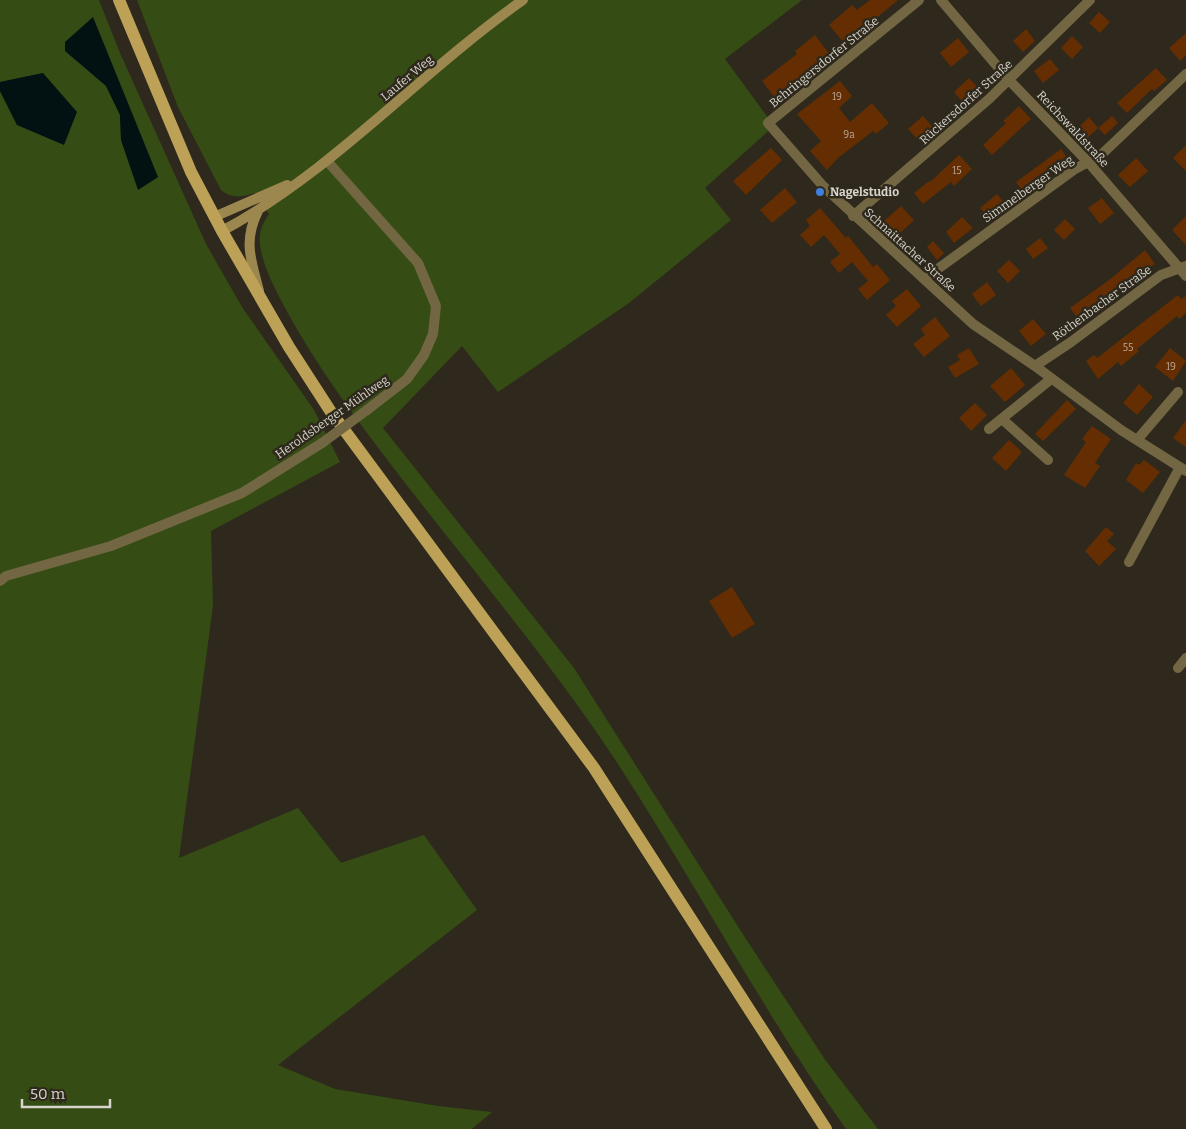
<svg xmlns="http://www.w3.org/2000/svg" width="1186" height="1129" viewBox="0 0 1186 1129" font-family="Bitter,serif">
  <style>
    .green { fill: #364c15; fill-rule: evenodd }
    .water { fill: #021112 }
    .building { fill: #652e02 }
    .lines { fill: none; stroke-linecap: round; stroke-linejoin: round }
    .street { stroke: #726643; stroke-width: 10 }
    .secondary { stroke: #9c874f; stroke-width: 10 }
    .primary { stroke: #bca156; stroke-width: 12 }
    .street-bridge { stroke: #726643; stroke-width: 10 }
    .shop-dot { fill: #3f7fe0; stroke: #2e291c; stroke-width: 2 }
    .labels { text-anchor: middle; stroke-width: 5; stroke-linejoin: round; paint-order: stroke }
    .number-label { font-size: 10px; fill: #baaa9a }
    .street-label { font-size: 12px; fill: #d7d4cc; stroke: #2e291c }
    .poi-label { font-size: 12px; font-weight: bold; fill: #d7d4cc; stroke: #2e291c; text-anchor: start }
  </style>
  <rect width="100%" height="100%" fill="#2e291c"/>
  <!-- green -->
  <path class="green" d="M0,0H99L120,53L206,244L242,307L314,410L340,462L211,531L213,606L179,858L298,808L341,863L424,835L477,910L278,1065L335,1089L438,1106L492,1112L472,1129H0V91L17,125L44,73L0,82ZM106,86L158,177L139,189L121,140L120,115Z
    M137,0H802L725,59L774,126L705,188L731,220L629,303L498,392L462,346L383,428L574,668L746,939L826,1061L878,1129H846C763,1012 696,884 618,764C553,665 475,573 402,479C359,423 317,368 284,306C274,287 263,266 260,245C258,233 263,223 269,214L255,193C242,197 232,199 221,190L178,107Z"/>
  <!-- water -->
  <path class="water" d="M93,17L158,177L138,190L121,140L120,115L106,86L65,51V42Z
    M43,73L77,112L64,145L17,125L0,91V82Z"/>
  <!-- building -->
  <path class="building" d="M870,0H898L845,44L829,25L852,5L857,10Z
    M1099,12L1110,22L1100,33L1089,23Z
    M1026,29L1035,41L1023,52L1013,41Z
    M1186,33V55L1180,61L1169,48Z
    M815,35L831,56L798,82L800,85L778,102L762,81L797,54L795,51Z
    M1072,36L1083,47L1072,59L1061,48Z
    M958,38L969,52L951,67L940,53Z
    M1050,59L1059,70L1043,83L1034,71Z
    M1156,68L1167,80L1154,91L1152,89L1127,113L1117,103Z
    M969,78L982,92L966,106L954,92Z
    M840,81L852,96L839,108L850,122L872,103L889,123L876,134L873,131L838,158L827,170L810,151L821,141L797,114Z
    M1019,106L1031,119L992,155L983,145L1006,123L1003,121Z
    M923,116L936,131L922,144L908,129Z
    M1112,116L1118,123L1105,135L1098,128Z
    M1089,117L1098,128L1086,139L1077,129Z
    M1186,145V171L1173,158Z
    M771,148L782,160L746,195L733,181Z
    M1061,149L1068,159L1024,193L1016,182Z
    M959,155L972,169L954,186L951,182L923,204L914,193L929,181L930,182Z
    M1136,158L1148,171L1130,187L1118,175Z
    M785,188L797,202L772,223L760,210Z
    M997,194L1006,205L989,218L980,208Z
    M1102,198L1114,213L1100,224L1088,208Z
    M901,206L914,220L897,236L884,221Z
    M820,208L846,238L848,236L873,267L877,264L890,280L867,300L858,289L868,281L852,262L839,273L830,262L840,254L824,235L811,247L800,235L810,226L806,220Z
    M1186,216V245L1172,230Z
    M962,217L973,228L954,243L946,232Z
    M1065,219L1075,229L1064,240L1054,230Z
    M1040,238L1048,248L1033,259L1026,249Z
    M933,241L944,253L937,260L927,247Z
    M1145,250L1155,264L1078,319L1070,308L1109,280Z
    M1009,260L1020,271L1008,283L997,271Z
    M987,282L996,295L981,306L972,294Z
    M907,289L921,306L897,327L886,315L896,306L892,301Z
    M1178,295L1181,299L1186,296V313L1179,319L1177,316L1137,349L1139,351L1121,366L1118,362L1098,379L1086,361L1094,355L1097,358Z
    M935,317L950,336L924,357L913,344L925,335L921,329Z
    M1033,319L1046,334L1031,346L1019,331Z
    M969,348L979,364L955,378L948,367L960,360L957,355Z
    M1170,348L1186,361L1173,381L1155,367Z
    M1011,368L1025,385L1005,402L990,386Z
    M1139,384L1153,397L1137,415L1123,403Z
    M1067,400L1076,409L1043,441L1035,434Z
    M975,403L987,415L971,431L959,418Z
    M1186,420V447L1173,438Z
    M1092,426L1111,439L1095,463L1100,466L1085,488L1064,475L1086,442L1082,439Z
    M1009,440L1022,452L1006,471L992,458Z
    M1144,460L1160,472L1143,493L1126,480L1136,463L1139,465Z
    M1106,527L1114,534L1107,541L1116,549L1099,566L1085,551Z
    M732,587L755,624L732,638L709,601Z"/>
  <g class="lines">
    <!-- street -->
    <path class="street" d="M919,0L768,123L823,186L973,324L1035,366L1121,430L1186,471
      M941,0L1009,80L1089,163L1186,276
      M328,162L418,263L436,306L433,334L424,355L407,379L367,410
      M853,216L989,99L1090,0
      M924,279L1075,169L1101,155L1186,74
      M1035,366L1071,342L1161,275L1186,266
      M1002,419L1048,460
      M989,429L1051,379
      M1137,440L1178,392
      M1129,562L1180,467
      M0,581L6,576L111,546L242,493L322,443
      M1178,668L1186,658"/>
    <!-- secondary -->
    <path class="secondary" d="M258,211C243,241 251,260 259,291
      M214,217L287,185
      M222,231C335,170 419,73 523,0"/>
    <!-- primary -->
    <path class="primary" d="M119,0L191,172L222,231L289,347L331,412L594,768L826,1129"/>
    <!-- street-bridge -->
    <path class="street-bridge" d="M322,443L367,410"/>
  </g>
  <!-- markers -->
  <circle class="shop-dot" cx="820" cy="192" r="5"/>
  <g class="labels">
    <!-- number labels -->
    <g class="number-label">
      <text x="837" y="100">19</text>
      <text x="849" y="138">9a</text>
      <text x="957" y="174">15</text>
      <text x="1128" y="351">55</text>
      <text x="1171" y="370">19</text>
    </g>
    <!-- street labels -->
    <g class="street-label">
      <text transform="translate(824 62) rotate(-39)" y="4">Behringersdorfer Straße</text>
      <text transform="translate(407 78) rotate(-40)" y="4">Laufer Weg</text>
      <text transform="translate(966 102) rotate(-42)" y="4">Rückersdorfer Straße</text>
      <text transform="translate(1073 129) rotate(47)" y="4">Reichswaldstraße</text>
      <text transform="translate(1028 189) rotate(-35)" y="4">Simmelberger Weg</text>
      <text transform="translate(910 250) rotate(42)" y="4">Schnaittacher Straße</text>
      <text transform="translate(1102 303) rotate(-36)" y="4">Röthenbacher Straße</text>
      <text transform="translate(332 417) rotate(-35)" y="4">Heroldsberger Mühlweg</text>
    </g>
    <!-- poi labels -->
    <g class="poi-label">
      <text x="830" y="196">Nagelstudio</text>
    </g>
  </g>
  <!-- scale -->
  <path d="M22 1099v8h88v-8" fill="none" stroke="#d7d4cc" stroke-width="2.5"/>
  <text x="30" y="1099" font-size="15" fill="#d7d4cc" stroke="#2e291c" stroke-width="4" paint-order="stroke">50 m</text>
</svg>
